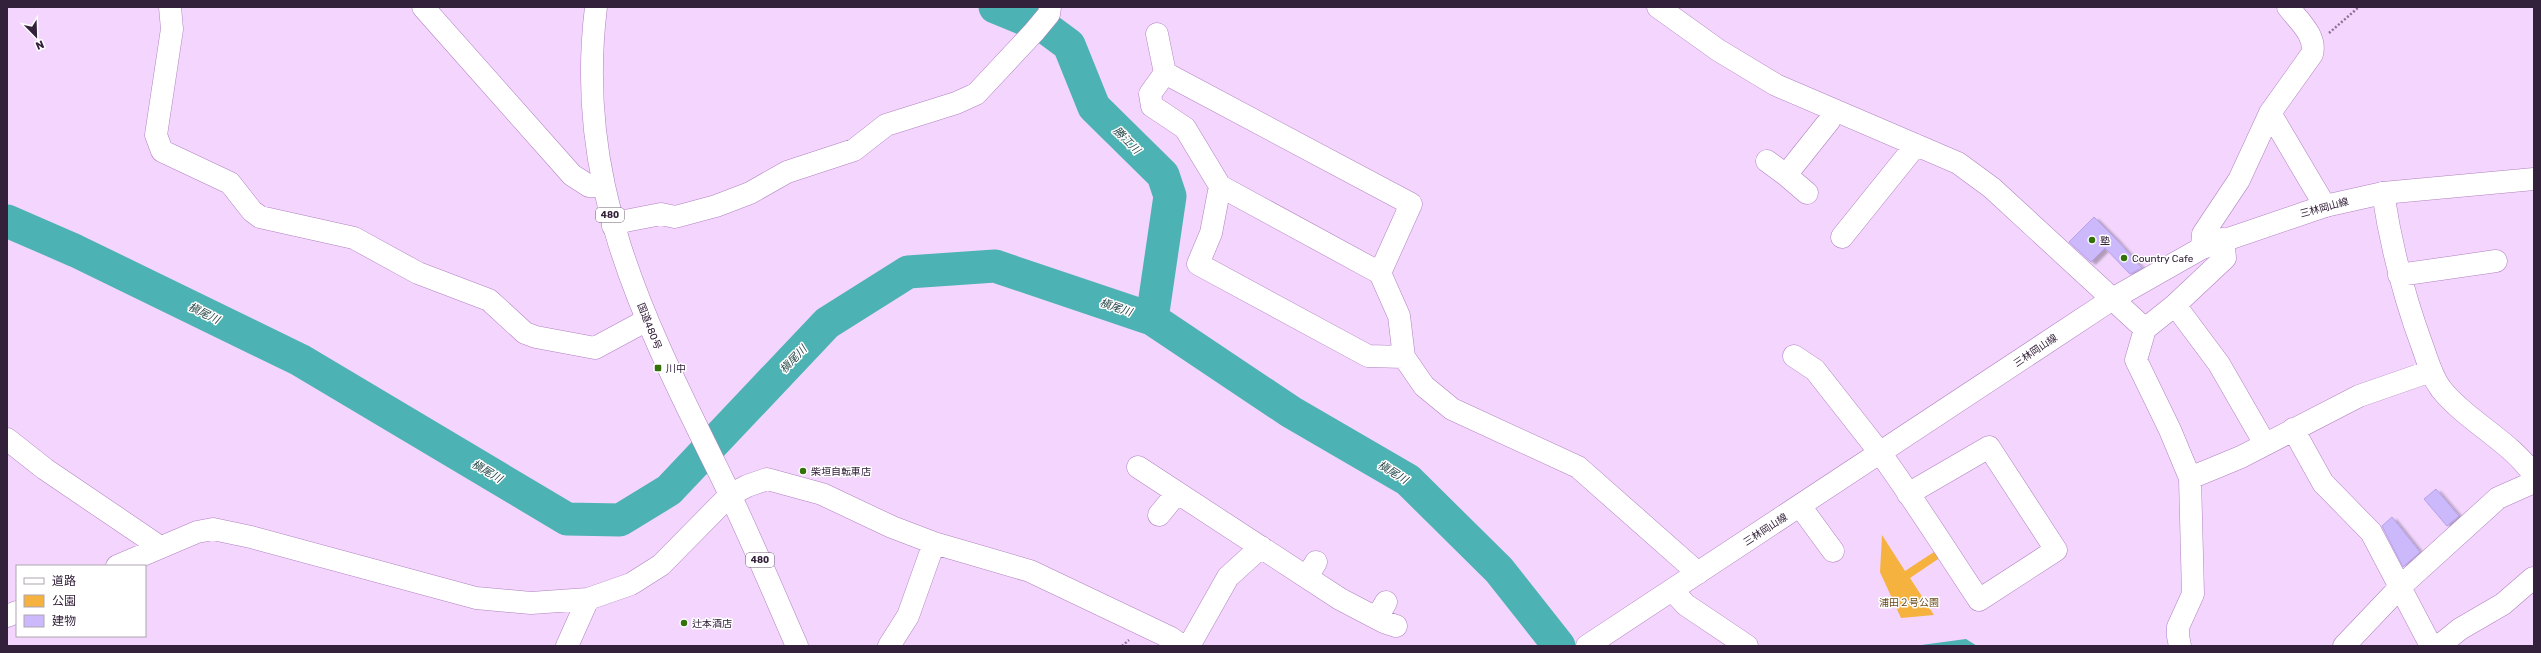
<svg xmlns="http://www.w3.org/2000/svg" width="2541" height="653" viewBox="0 0 2541 653" font-family="Rubik,'Noto Sans JP',sans-serif">
  <style>
    .green { fill: #f5b23f }
    .water { fill: #4cb2b4 }
    .lines { fill: none; stroke-linecap: round; stroke-linejoin: round }
    .river { stroke: #4cb2b4; stroke-width: 33 }
    .building { fill: #ccb9fb; stroke: #b6a1e9; filter: url(#shadow) }
    .minor-casing { stroke: #b182c1; stroke-width: 23 }
    .major-casing { stroke: #b182c1; stroke-width: 23 }
    .highway-casing { stroke: #b182c1; stroke-width: 23 }
    .path { stroke: #8b7393; stroke-width: 2.5; stroke-dasharray: 2 2; stroke-linecap: butt }
    .minor { stroke: #fff; stroke-width: 22 }
    .major { stroke: #fff; stroke-width: 22 }
    .highway { stroke: #fff; stroke-width: 22 }
    .poi-dot { fill: #33720b; stroke: #fff; stroke-width: 1.5 }
    .labels { text-anchor: middle; stroke-width: 3; stroke-linejoin: round; paint-order: stroke }
    .shield { fill: #fff; stroke: #706375; stroke-width: 1 }
    .shield-label { font-size: 9px; font-weight: bold; fill: #33203a }
    .street-label { font-size: 10px; fill: #33203a; stroke: #fff }
    .poi-label { font-size: 10px; fill: #33203a; stroke: #fff; text-anchor: start }
    .park-label { font-size: 10px; fill: #674a1a; stroke: #fff }
    .water-label { font-size: 11px; font-style: italic; fill: #2a494a; stroke: #fff }
  </style>
  <defs>
    <filter id="shadow"><feDropShadow dx="4.5" dy="2.5" stdDeviation="1" flood-color="#0004"/></filter>
  </defs>
  <rect width="100%" height="100%" fill="#f3d5fd"/>
  <!-- green -->
  <path class="green" d="M1882,535L1905,571L1937,550L1941,557L1910,578L1934,615L1901,618L1880,572Z"/>
  <!-- water -->
  <path class="water" d="M1966,639L1977,646H1914Z"/>
  <g class="lines">
    <!-- river -->
    <path class="river" d="M995,7L1046,28L1069,45L1094,107L1163,175L1170,196L1152,319
      M7,221L76,251L300,360L567,519L620,520L669,490L827,323L908,272L995,266L1152,319L1291,412L1408,480L1499,570L1559,646"/>
  </g>
  <!-- building -->
  <path class="building" d="M2094,217L2115,238L2142,268L2130,274L2105,248L2091,262L2069,242Z
    M2436,489L2459,516L2447,526L2424,499Z
    M2392,517L2420,552L2403,567L2382,526Z"/>
  <g class="lines">
    <defs>
      <path id="minor" d="M170,7L172,29L156,135L162,151L230,183L252,211L260,217L354,238L418,273L489,300L525,333L536,337L595,348L647,320
        M423,7L572,175L589,186H603
        M1658,7L1718,50L1776,85L1958,163L1992,188L2145,329L2136,360L2170,430L2190,478L2193,594L2178,627V636L2180,646
        M1157,34L1165,73L1150,94L1152,106L1185,128L1220,186L1211,233L1198,264L1368,356L1404,357
        M1165,73L1411,204L1380,273
        M2270,113L2325,206
        M1767,161L1786,175L1829,121L1833,110
        M1786,175L1807,193
        M1220,186L1380,273L1399,316L1404,357L1424,386L1452,409L1578,467L1698,573
        M2383,193C2391,246 2404,297 2423,348C2428,362 2432,377 2441,389C2468,422 2509,440 2534,475
        M613,226L625,221L661,214L675,217L716,206L750,193L787,172L854,150L886,125L956,103L976,94L1034,32L1049,14L1050,7
        M1842,237L1916,145
        M2202,248L2203,234L2239,180L2270,113L2312,54C2317,36 2298,20 2288,7
        M2399,275L2496,261
        M2175,305L2219,364L2265,444
        M2145,329L2175,305L2225,258L2223,239
        M1794,356L1815,370L1881,454C1915,501 1947,552 1979,600L2056,550L1989,447L1908,494
        M2293,429L2323,483L2371,532L2431,646
        M7,439L45,469L160,547
        M1138,467L1340,599L1384,622L1396,626
        M2190,478L2241,457L2359,396L2431,371
        M1800,506L1833,551
        M1159,515L1177,493
        M117,566L197,532L213,529L251,537L476,598L531,603L588,599L631,584L661,565L730,495L747,486L767,479L822,494L892,527L934,543L1030,571L1171,638L1182,646
        M1307,577L1316,562
        M1672,590L1686,605L1747,646
        M7,616L17,612
        M1377,618L1386,602
        M567,646L588,599
        M889,646L908,616L934,543
        M1189,646L1228,577L1261,547
        M2344,646L2401,586L2498,498L2534,482
        M2439,646L2460,629L2503,604L2533,578"/>
      <path id="major" d="M1587,646L2114,298L2202,248L2325,206L2383,193L2534,179"/>
      <path id="highway" d="M596,7C574,186 644,320 720,474C748,531 772,589 797,646"/>
    </defs>
    <!-- minor casing -->
    <use href="#minor" class="minor-casing"/>
    <!-- major casing -->
    <use href="#major" class="major-casing"/>
    <!-- highway casing -->
    <use href="#highway" class="highway-casing"/>
    <!-- path -->
    <path class="path" d="M2329,33L2359,7
      M1122,646L1129,640"/>
    <!-- minor -->
    <use href="#minor" class="minor"/>
    <!-- major -->
    <use href="#major" class="major"/>
    <!-- highway -->
    <use href="#highway" class="highway"/>
  </g>
  <!-- markers -->
  <g class="poi-dot">
    <circle cx="2092" cy="240" r="4"/>
    <circle cx="2124" cy="258" r="4"/>
    <rect x="654" y="364" width="8" height="8" rx="2"/>
    <circle cx="803" cy="471" r="4"/>
    <circle cx="684" cy="623" r="4"/>
  </g>
  <g class="labels">
    <!-- shield labels -->
    <g class="shield">
      <rect x="596" y="208" width="28" height="14" rx="3"/>
      <rect x="746" y="553" width="28" height="14" rx="3"/>
    </g>
    <g class="shield-label">
      <text x="610" y="218">480</text>
      <text x="760" y="563">480</text>
    </g>
    <!-- street labels -->
    <g class="street-label">
      <text transform="translate(2324 207) rotate(-15)" y="4">三林岡山線</text>
      <text transform="translate(650 326) rotate(68)" y="4">国道480号</text>
      <text transform="translate(2035 350) rotate(-34)" y="4">三林岡山線</text>
      <text transform="translate(1765 529) rotate(-33)" y="4">三林岡山線</text>
    </g>
    <!-- poi labels -->
    <g class="poi-label">
      <text x="2100" y="244">塾</text>
      <text x="2132" y="262">Country Cafe</text>
      <text x="666" y="372">川中</text>
      <text x="811" y="475">柴垣自転車店</text>
      <text x="692" y="627">辻本酒店</text>
    </g>
    <!-- park labels -->
    <g class="park-label">
      <text x="1909" y="606">浦田２号公園</text>
    </g>
    <!-- water labels -->
    <g class="water-label">
      <text transform="translate(1127 140) rotate(45)" y="4">勝江川</text>
      <text transform="translate(1116 307) rotate(19)" y="4">槇尾川</text>
      <text transform="translate(204 313) rotate(26)" y="4">槇尾川</text>
      <text transform="translate(793 359) rotate(-46)" y="4">槇尾川</text>
      <text transform="translate(487 471) rotate(31)" y="4">槇尾川</text>
      <text transform="translate(1393 472) rotate(32)" y="4">槇尾川</text>
    </g>
  </g>
  <!-- border -->
  <rect width="2541" height="653" fill="none" stroke="#33203a" stroke-width="16"/>
  <!-- legend -->
  <rect x="16" y="565" width="130" height="72" fill="#ffffff" stroke="#ada6b0"/>
  <rect x="24" y="578" width="20" height="6" fill="#ffffff" stroke="#ada6b0"/>
  <text x="52" y="585" font-size="12" fill="#33203a">道路</text>
  <rect x="24" y="595" width="20" height="12" fill="#f5b23f" stroke="#ada6b0"/>
  <text x="52" y="605" font-size="12" fill="#33203a">公園</text>
  <rect x="24" y="615" width="20" height="12" fill="#ccb9fb" stroke="#ada6b0"/>
  <text x="52" y="625" font-size="12" fill="#33203a">建物</text>
  <!-- north arrow -->
  <g transform="translate(36 36) rotate(157)" stroke="#ffffff" stroke-width="3" paint-order="stroke">
  <path d="M0-3L7 15L0 10L-7 15Z" fill="#33203a"/>
  <text y="-6" font-size="11" font-weight="bold" text-anchor="middle" fill="#33203a">N</text>
  </g>
</svg>
